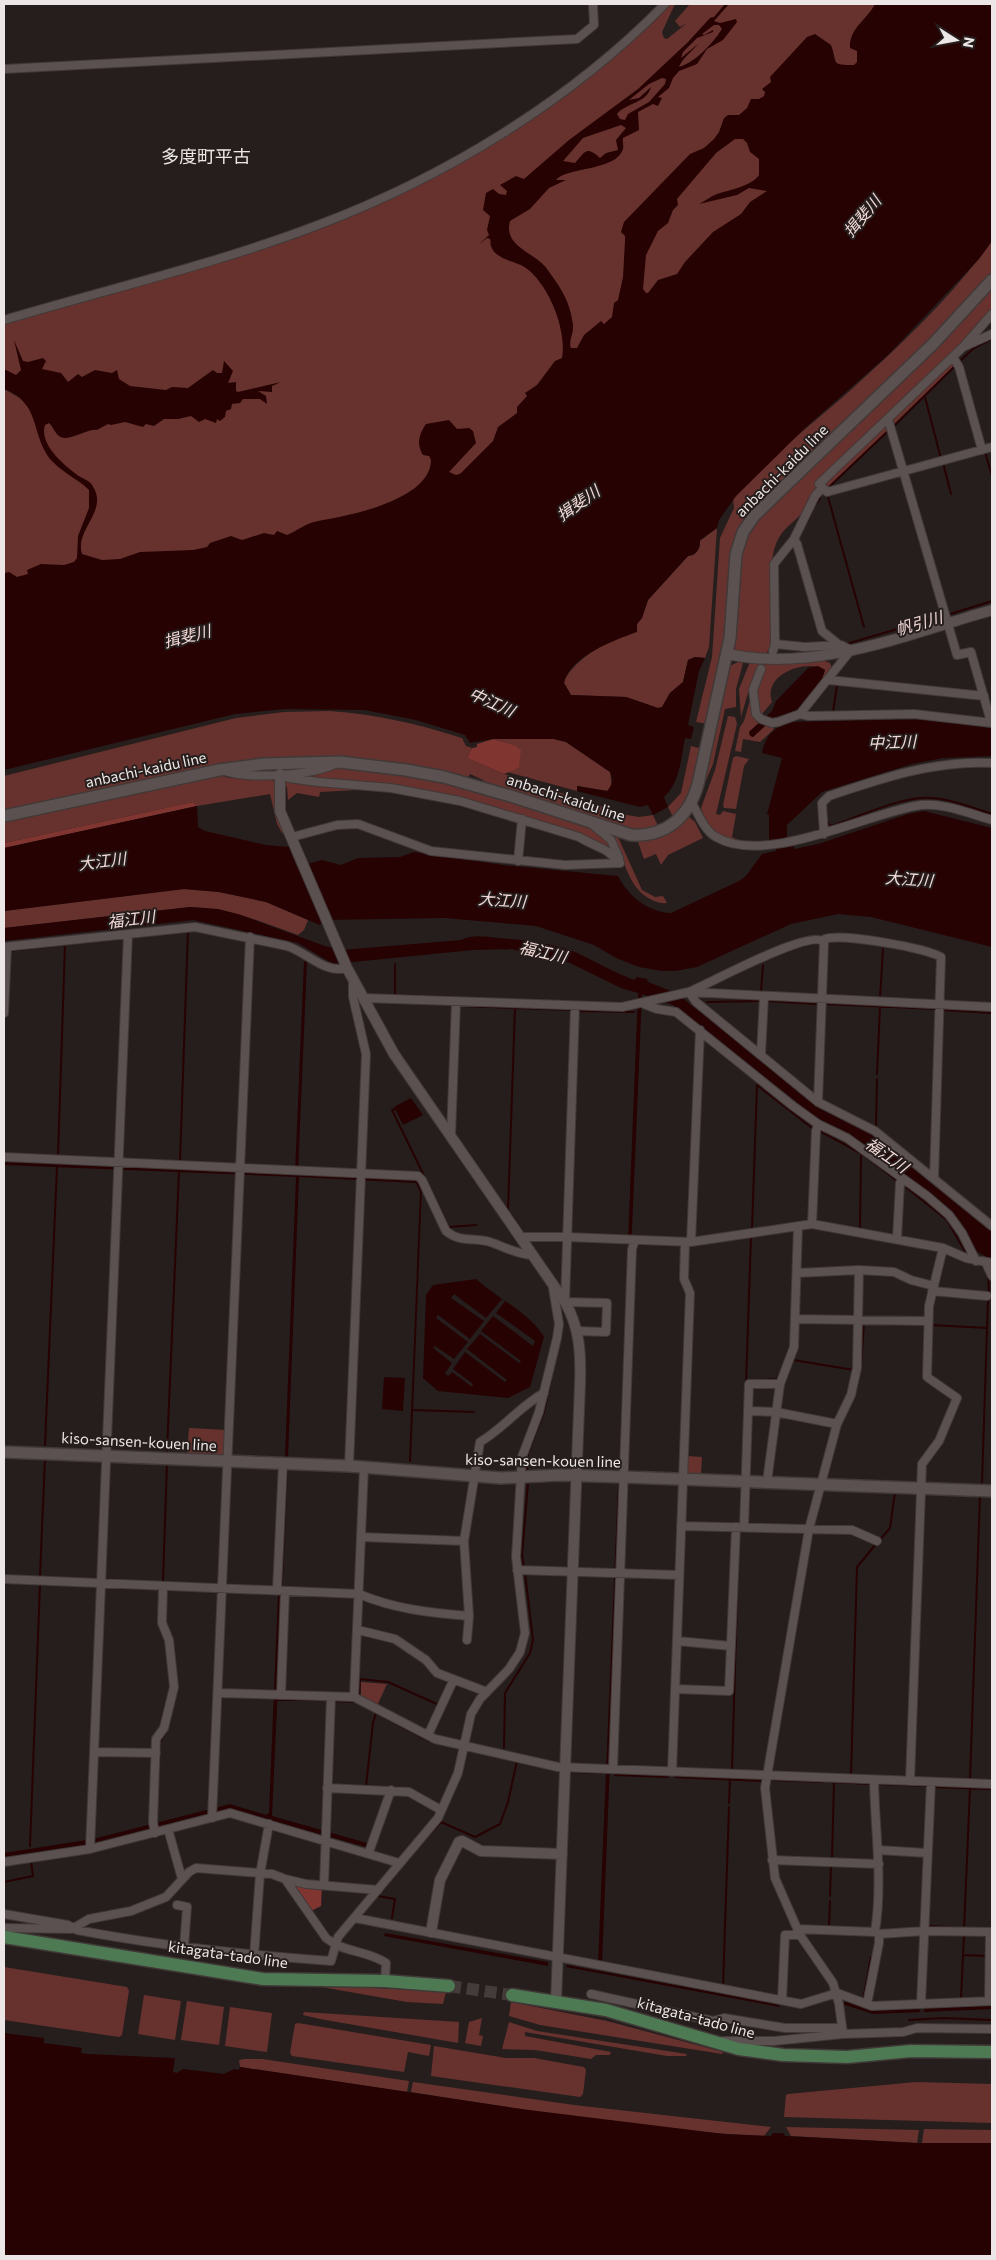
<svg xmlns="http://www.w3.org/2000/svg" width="996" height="2260" viewBox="0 0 996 2260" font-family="Commissioner,'Noto Sans JP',sans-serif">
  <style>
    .green { fill: #67322e }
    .forest { fill: #803531 }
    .water { fill: #260203; fill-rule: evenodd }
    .pier { fill: #261e1d }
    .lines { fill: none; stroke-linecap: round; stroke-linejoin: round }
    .stream { stroke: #260203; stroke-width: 2 }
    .primary-tunnel { stroke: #443c3b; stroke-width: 12; stroke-dasharray: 12 6; stroke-linecap: butt }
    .minor-casing { stroke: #403938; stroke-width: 10 }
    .tertiary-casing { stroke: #403938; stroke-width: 12 }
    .secondary-casing { stroke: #403938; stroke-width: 14 }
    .primary-casing { stroke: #403938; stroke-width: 15 }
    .minor { stroke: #5b5150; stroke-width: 8 }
    .tertiary { stroke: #5b5150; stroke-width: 10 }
    .secondary { stroke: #5b5150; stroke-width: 11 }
    .primary { stroke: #4d7a53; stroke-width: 12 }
    .labels { text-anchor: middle; stroke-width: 4; stroke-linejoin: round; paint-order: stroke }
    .street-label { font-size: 15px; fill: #ece7e6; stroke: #261e1d }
    .water-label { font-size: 16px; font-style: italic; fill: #f2dad7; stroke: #261e1d }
    .quarter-label { font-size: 18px; fill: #ece7e6; stroke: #261e1d }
  </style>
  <rect width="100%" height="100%" fill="#261e1d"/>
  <!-- green -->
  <path class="green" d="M671,4H675L662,32L664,38L667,39L687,23L680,27L675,21L690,4H876L866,53L775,185L463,472L426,494L303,533L4,579V389L20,398L30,409L33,410L4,378V323L317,228L503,136L624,47Z
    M992,241V273L937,335L742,524L728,627L709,724L696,722L712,657L720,538L734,508L733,499C768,457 813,424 853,388C903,343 953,295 992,241Z
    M992,285V311L952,356L815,485L818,488C815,494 812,501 808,506C790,529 776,528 772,562L771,647L767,652L769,656L735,652L732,648L741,553L751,527Z
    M952,363L954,366L892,426V418Z
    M886,425L888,430L826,489L824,484L827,480Z
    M717,528L709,647L705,658L695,657L688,660L683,682L670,693L662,707L658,708L626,697L571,695L564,683C568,664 615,633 634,633L637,624L642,618L648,600L688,556L694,555L700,546V541Z
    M822,660L830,663L833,671L805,705L802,702L822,679L825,670C807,658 762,674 772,702L762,714L758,713L755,694L759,671L748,693L741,717L739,689L750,662L784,664Z
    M738,662L743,663L736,689V707L725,709L713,764L699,797L730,666Z
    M750,700L760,722L749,732L753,737L767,724L774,729L760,742L743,739L741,752L735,751L740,727L744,721Z
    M329,711C376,714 418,724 462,738L466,746L472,748L467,758L504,774L627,815L639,817L653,815L659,828L642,832L487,785L483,780L470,774L467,779L294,759L4,812V776L236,718L284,712Z
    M728,716L735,717L737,724L716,814L720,815L723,811L736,814L732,837L745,843L716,834L705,820L701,808L715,770Z
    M493,739H554L566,742L610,772L612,786L608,791L577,786V791L507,772L519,768L514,745Z
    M691,746L703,749L693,789L674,819L668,807L681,793Z
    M736,756L749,759L744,766L736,809L724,808L723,805L733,758Z
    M345,766L445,781L585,824L607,841L614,853L610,850L460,799L318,780V777L291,776Z
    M215,774L230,778L266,777L274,781L287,832L282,833L277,824L270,794L197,806L193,802L4,843V819Z
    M286,780L376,789L320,792L319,797L297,793L288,800L287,787L284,783Z
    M688,816L695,822L703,838L668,855L661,865L656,854L644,859L637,839L676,828Z
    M607,832L618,837L642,890L655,897L663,896L667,903C662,904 657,902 652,900C624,887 626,852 607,832Z
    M184,889L219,892L266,902L308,920L304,930L298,935C263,922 228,908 190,907L4,928V911Z
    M189,1428L226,1430L225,1456L187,1455Z
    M687,1456L702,1457L701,1474L686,1473Z
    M361,1682L387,1684L377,1706L361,1697Z
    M4,1967L127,1987L129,1991L122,2035L119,2037L4,2020Z
    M321,1985L446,1992L443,2004L407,2002L321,1987Z
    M144,1995L181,2001L175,2040L138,2034Z
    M187,2001L224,2007L219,2045L181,2040Z
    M511,2002L607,2021L723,2052L722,2054L540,2025L509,2016Z
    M230,2007L272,2013L267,2052L225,2046Z
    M304,2012L459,2022L458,2043L320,2019L303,2015Z
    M482,2018L479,2035L483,2036L481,2046L465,2043L469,2022Z
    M509,2022L537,2031L687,2054L686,2056H667L525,2032V2036L611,2052L610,2055H596L591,2059L535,2050L502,2049Z
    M298,2023L431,2045L429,2056L408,2052L404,2072L292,2056L290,2053L295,2024Z
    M434,2046L506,2058H534L584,2067L586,2070L583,2094L580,2097L431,2076Z
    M245,2059H262L409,2081L407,2092L240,2067L239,2060Z
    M413,2082L574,2105L771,2127L764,2136C647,2131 527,2110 411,2092Z
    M916,2082L992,2084V2123L784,2117L786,2095L788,2094Z
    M786,2127L919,2130L917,2143L791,2136Z
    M924,2129L992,2130V2143H922Z"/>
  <!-- forest -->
  <path class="forest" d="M493,739L514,745L521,750L519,768L504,774L467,758L472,748L477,747V744Z
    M193,802L197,806L4,848V843Z
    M291,1882L322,1886L321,1906L311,1911Z"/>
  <!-- water -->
  <path class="water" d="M725,4H729L714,21L720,23L736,19L737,22L723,40L707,49L697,64L679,71L673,78L669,88L658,97L662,98L658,106L653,104L638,112L639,130L623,138C622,142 624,145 623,149C617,171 566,167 556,180H566L549,188L530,209L510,221C503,247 535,252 547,269C561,288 570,301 573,325C574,334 568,341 571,348H577L584,335L601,321L604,324L612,317L614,303L618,300L623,277L625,241V236L621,232L624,222L690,154L704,148L714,139L719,132L724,118L728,115H739L747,108L751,99H759L764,96L765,92L762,89L771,82L770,77L807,37L815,34L831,45C838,64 830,65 854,65L857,62V51L850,48C849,28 867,20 875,4H992V241L979,259L889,354L805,428L736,496L719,520L717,528L700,540C700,550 697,554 688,556L648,600L642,618L637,624V632C615,640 570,656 564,683L571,695L626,697L658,708L662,707L670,693L683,682L688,660L695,657L705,658L699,671L688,725L694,727L691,739L685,738C681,758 680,783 664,797L668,807L653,815L648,805L640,807L577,791V786L607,791C613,784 613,780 610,772L566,742L554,739H493L470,743L465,735L416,720L364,710L285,709L235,714L4,770V573L9,572L17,577L28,574L27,570L41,564L64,565L74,562L77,558L78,536L89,508V490C78,479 63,473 52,461C30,436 42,403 4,389V369L16,375L21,370L14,340L23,361L28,362L43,358L46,361L42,369L61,373L68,382L78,374L82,377L95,370L112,373L117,370L119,379L130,386L166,390L172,387L188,388L213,370L217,373H222L224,361L233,371L228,383L236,382V391L238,392L281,382L272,386V392L258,391L266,396L267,404L260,399H243L240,403L232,404L231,409L226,411L225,417L220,421L217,419L216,423L205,419L199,422L191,416L178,419H164L154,426L146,424L143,427L125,422L111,425L108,424L97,430C88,428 68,443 59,436C55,433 53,427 49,423L45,425C39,444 63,464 76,474C81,478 89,480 92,485C110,511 74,529 82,554L102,560L120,559L140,552L194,550L207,547L210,543L231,536L242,540L264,533L274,535L277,531L287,535C297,531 306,523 318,521C348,516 431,500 431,460L429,456L423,455C416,444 419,434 426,424L449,420L457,429L469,428L473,431L476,443L449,472L456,475L460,474L493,441L498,427L517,413V407L527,396L525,393L537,385L555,361L562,358C567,330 549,285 526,268C517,261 495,260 491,246C490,243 491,241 490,239L487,238L478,245L489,235L487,230L490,216L483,210L486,193L493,189L499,194L506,195L507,191L500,185L516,176L524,179L569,140L638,89L688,42L710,18L714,17ZM714,25H719L722,29C712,44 696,62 679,67C682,59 692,51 698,44L681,58L683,52L697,38L713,32V30L704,35L702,34ZM662,78L666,79L665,84L649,102L628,114L625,120L620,119L617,114C626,103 647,103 651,87L639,98L629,100L649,84ZM621,125L626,128L616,140L618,150L606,153L600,158C586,145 585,152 575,163L563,161L583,138ZM735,139H743L747,143L750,152L759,159V175C752,186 729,190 717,194C711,196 705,201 699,204L737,195L749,188L767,191L750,202L741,214L713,232L685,262L677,274L658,280L648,293H646L643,289L646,255L658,231L668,223L673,210L678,205L677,199L716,153Z
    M818,666L825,670L822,679L798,709L784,719V715L775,717L753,737L750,736L749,732L772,711L776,701L808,668Z
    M931,719L992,728V756L943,758L912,764L822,792L787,825V839L774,841L773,839L769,840V815L767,814L782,758L762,753C764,742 770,729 783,726V722Z
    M197,806L198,827L205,831L266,845L289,847L297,867L322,860L341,865L358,858L400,857L414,852L503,865L618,876C628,896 648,912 671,913L739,881L746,876L762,854L776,851V848L793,845L794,849L818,844L908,814L924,811L992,828V947L871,917L838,914L791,924L697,967L675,971H662L639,967L616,958L594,945L536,926L445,918L323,920L320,925L266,902L219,892L184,889L4,911V848Z
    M190,907L218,909L238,914L325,946L342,950L461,940C473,934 486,937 499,938C524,940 551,943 575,952C595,961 613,972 634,980L637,977L647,979L648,982L676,993L821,1108L871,1133L992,1229V1260L976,1251L961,1223L948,1210L882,1157L861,1142L819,1120L673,1005L642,994L622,1466H619L638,993L621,988L568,962L511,949L473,950L333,964L298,943L193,920L4,941V928Z
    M304,961H307L298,1173L416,1179L422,1188L411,1462H409L420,1192L416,1183L299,1177L288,1457H285L296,1177L4,1165V1161L295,1173Z
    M411,1098L423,1115L403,1125L394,1107Z
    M476,1279C498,1299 529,1312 544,1337L530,1387L508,1398L438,1391L423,1378L426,1295L433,1285Z
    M384,1377L405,1378L403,1411L382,1409Z
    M288,1468L272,1816L367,1843L366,1847L230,1809L86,1845L4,1858V1853L93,1839L230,1804L266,1815L269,1813L278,1593L281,1586L286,1470Z
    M618,1484H621L602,1964H598Z
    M615,1772L668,1774L669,1778L614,1776Z
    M675,1775L761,1778L763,1782L674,1778Z
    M385,1933L548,1962V1966L384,1936Z
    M567,1965L779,2004L780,2007L566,1967Z
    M847,2000L919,2007L920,2012L873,2014L842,2004Z
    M992,2004V2009L924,2012L925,2007Z
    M4,2033L44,2038V2043L82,2048L81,2053L88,2054L175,2058L173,2072L177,2073L183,2069L224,2074L234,2069L239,2070L240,2067L529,2110L724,2134L771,2136L773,2133H783L785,2136L917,2143H992V2256H4Z"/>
  <!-- pier -->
  <path class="pier" d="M454,1294L486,1318L502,1299L505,1301L496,1313L535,1341L533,1346L493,1316L481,1331L521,1361L519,1363L480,1334L467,1349L507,1380L505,1382L465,1352L453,1369L473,1384L472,1387L452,1372L448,1376L445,1373L452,1363L433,1348L435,1346L454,1359L468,1342L436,1318L438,1315L470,1339L484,1321L451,1298Z"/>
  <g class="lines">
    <!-- stream -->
    <path class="stream" d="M960,361L974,348L992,339
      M925,397L941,459
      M893,427L955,366
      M985,452L992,476
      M943,463L951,494
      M992,484V491
      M828,488L888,431
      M828,497L864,627
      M815,506L820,498
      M804,527L811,514
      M947,615L992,601
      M846,644L942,616
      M833,712L837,685
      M826,804L827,822L831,826C859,817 890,801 920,798C944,796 970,807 992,814
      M8,951L125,938
      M395,964V995L453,997
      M761,993L763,965
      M880,998L883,949
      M767,1001L817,1004
      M707,1002L763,1001
      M825,1004L937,1009
      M461,1006L572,1010
      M515,1008L508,1210L523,1232
      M943,1010L992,1013
      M579,1011L634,1012
      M877,1074L880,1007
      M757,1085L812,1128
      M395,1109L392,1110L449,1227L476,1225
      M876,1126L877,1079
      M818,1130L862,1154L896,1180
      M58,1155L65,945
      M180,1160L188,931
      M902,1184L947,1220L967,1255
      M860,1228L861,1156
      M752,1229L757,1085
      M988,1276L989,1293
      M931,1325L987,1328
      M793,1360L854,1370
      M861,1367L864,1322
      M760,1380L777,1379L783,1367
      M746,1383L751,1237
      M412,1410L474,1412
      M45,1445L57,1167
      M167,1451L179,1171
      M527,1471L528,1453L544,1412L551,1380
      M982,1483L988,1298
      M879,1541L890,1528L895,1492
      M524,1567L522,1555L528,1483L558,1481
      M40,1576L45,1458
      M163,1581L167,1462
      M171,1634L177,1686
      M359,1694L360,1679L388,1682L439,1705
      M277,1700H327
      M334,1701L357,1702
      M504,1748L505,1693L530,1653L533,1640L525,1573
      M732,1770L738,1564
      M571,1772L608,1773
      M851,1775L857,1567L876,1544
      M769,1780L823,1782
      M970,1780L980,1495
      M831,1782L871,1784
      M158,1783L160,1742L166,1732
      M879,1784L928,1786
      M366,1786L373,1723L376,1713L429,1741
      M933,1787L992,1789
      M729,1803L730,1779
      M428,1836L441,1822L475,1837L500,1824L508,1802L517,1761
      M30,1846L40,1584
      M832,1859L834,1782
      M4,1882L33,1876L31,1861
      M830,1896L831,1864
      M392,1918L395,1899L378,1896L418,1847
      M921,1918L922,1903
      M930,1926L962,1928
      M829,1927L830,1901
      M964,1929L970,1788
      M963,1955L987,1956
      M723,1987L729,1807
      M961,1999L964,1934
      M863,2000L871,1957
      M909,2020L943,2018L992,2020"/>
    <!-- primary-tunnel -->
    <path class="primary-tunnel" d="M449,1986L512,1995"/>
    <defs>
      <path id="minor" d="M4,69L577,39L594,25L593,4
        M4,320C108,289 216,264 318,225C445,177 570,101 665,4
        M992,334L963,347L819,484L827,492L992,447
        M964,346L992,314
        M953,357L959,367L982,450
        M888,419L957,655L971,652L991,722
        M794,539L797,544L822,631L838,644
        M773,651L775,644L774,564L794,539L815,496L822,488
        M761,669L753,690L756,714L761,719L772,723L778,722L800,714L851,650L841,645L805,647L775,644
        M829,680L984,696
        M800,714L809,716L914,714L992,723
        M224,771C250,779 307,776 333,765
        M280,774L289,778L318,782L391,788L460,801L579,837C597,848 605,846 620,863
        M692,803C698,814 705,831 716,837C765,866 864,815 915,806C940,801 968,813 992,820
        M593,825L611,840L619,858
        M824,834L822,803L829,796C882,778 936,760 992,763
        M292,837L337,825L358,824L431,851L565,865L620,863
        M518,861L522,819
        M824,942L825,939C843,933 925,948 941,957L934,1178
        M4,947L195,927L287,946C308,953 325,974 347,968
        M364,998L622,1007L689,992L992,1007
        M644,1004L657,1009L676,1012L793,1106L818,1124L847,1138L927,1196L949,1215L962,1233L976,1261
        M575,1006L565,1302L607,1303L606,1332L577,1331
        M4,1013L7,947
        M761,1054L764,997
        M818,1102L824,942C810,928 709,984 689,992L696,1002L818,1102L875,1131L992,1226
        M451,1136L456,1002
        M4,1157L418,1176L422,1180L446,1231C460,1243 474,1237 490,1242C505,1247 516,1254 532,1255
        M812,1224L816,1131L818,1124
        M520,1237H567L691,1242L812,1224L943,1248L966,1258L992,1263
        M897,1239L900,1183L903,1179
        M691,1242L700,1030
        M986,1263L992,1276
        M797,1273L859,1270L894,1272L911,1280L934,1286
        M932,1291L987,1296
        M795,1319L927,1321
        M748,1411L776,1412L837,1424
        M349,1466L366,1054L353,997V981
        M767,1482L780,1384
        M681,1526L852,1530L877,1541
        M744,1527L749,1384H780L794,1347L798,1226
        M361,1537L464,1541
        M517,1570L679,1575
        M4,1579L359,1594C394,1609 431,1613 469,1616L464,1541L480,1442C503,1429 520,1406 544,1393
        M277,1590L283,1463
        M358,1630L395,1639L426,1660L437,1673L487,1692
        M467,1640L469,1616
        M677,1641L731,1646
        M675,1689L729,1691L736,1527
        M218,1693L354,1697L435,1739L558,1767L992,1784
        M281,1695L285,1591
        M354,1697L364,1467
        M428,1735L453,1681
        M94,1752L156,1753
        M613,1769L632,1249L635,1240
        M672,1772L690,1293L684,1279L685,1242
        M910,1781L922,1464L939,1441L957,1398L927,1377L929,1306L943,1248
        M327,1788L409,1792L441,1810
        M212,1818L250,937
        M168,1829L182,1879
        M155,1833L153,1822L156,1739L164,1728L174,1687L169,1640L162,1623L163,1586
        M90,1849L128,934
        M878,1850L927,1853
        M369,1852L391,1790
        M772,1860L879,1864
        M4,1862L90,1849L230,1813L399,1863
        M285,1879L306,1884L378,1890
        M324,1885L331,1697
        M177,1905L187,1907L184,1947
        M4,1914L68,1925L77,1930C161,1946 246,1955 331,1961L338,1937L438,1818L458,1773L471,1714L480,1699L509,1669L520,1652L525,1633L516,1557L522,1457L539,1412L557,1338L559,1324L553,1288
        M355,1918L801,2004L837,1993L872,2006L992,2001
        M4,1928L72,1929L89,1919L131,1911L166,1897L189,1872L196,1868L272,1874L285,1879L326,1938C344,1953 367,1950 386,1963L385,1981
        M797,1929L875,1932
        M879,1934L925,1931L992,1932
        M254,1956L260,1874L269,1824
        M591,1994L713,2021L724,2018L785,2028H842
        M782,2000L785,1935H800
        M989,2001L990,1932
        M867,2004L879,1943V1934L875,1932C883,1881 875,1831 874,1780
        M921,2004L931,1782
        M843,2034L903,2032L917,2028L992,2029
        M723,2041H774L843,2034L839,2004L833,1983L800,1935L775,1878L765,1788L809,1529L837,1424L851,1395L857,1368L859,1270"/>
      <path id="tertiary" d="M727,654C815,673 908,634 992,610
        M280,774V811L347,968L394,1054L565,1302C580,1328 581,1355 580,1384L556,2002
        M431,1932L440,1880L459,1842L462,1841L481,1851L562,1854"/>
      <path id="secondary" d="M4,816L219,770L263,764L340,762L406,770L444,777L514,797L631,835C666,837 689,817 698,784L730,638L736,554L743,532L754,516L788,483L933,344L992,280
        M4,1452L349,1466L501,1478L561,1475L624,1477L992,1491"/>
      <path id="primary" d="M4,1937L263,1979L385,1981L449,1986
        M512,1995L606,2010L739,2049L783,2055L847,2057L911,2051L992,2052"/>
    </defs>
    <!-- minor casing -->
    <use href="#minor" class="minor-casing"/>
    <!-- tertiary casing -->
    <use href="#tertiary" class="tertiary-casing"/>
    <!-- secondary casing -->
    <use href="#secondary" class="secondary-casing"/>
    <!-- primary casing -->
    <use href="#primary" class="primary-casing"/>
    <!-- minor -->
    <use href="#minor" class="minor"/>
    <!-- tertiary -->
    <use href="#tertiary" class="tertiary"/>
    <!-- secondary -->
    <use href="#secondary" class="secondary"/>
    <!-- primary -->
    <use href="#primary" class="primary"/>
  </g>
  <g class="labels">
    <!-- street labels -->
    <g class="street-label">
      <text transform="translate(782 471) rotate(-45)" y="5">anbachi-kaidu line</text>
      <text transform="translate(146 770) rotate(-12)" y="5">anbachi-kaidu line</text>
      <text transform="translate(566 798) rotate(18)" y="5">anbachi-kaidu line</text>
      <text transform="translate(139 1442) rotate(3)" y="5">kiso-sansen-kouen line</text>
      <text transform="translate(543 1461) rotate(1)" y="5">kiso-sansen-kouen line</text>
      <text transform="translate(228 1955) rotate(8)" y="5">kitagata-tado line</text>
      <text transform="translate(696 2018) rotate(15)" y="5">kitagata-tado line</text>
    </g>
    <!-- water labels -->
    <g class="water-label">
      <text transform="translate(862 216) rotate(-50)" y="6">揖斐川</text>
      <text transform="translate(578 503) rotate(-35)" y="6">揖斐川</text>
      <text transform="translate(919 623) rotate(-16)" y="6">帆引川</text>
      <text transform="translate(187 636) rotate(-14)" y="6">揖斐川</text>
      <text transform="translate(492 702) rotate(24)" y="6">中江川</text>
      <text transform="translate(892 742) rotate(-2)" y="6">中江川</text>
      <text transform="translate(102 861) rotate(-7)" y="6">大江川</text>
      <text transform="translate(909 879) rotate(4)" y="6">大江川</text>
      <text transform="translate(502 900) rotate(4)" y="6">大江川</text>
      <text transform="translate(131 919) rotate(-7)" y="6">福江川</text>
      <text transform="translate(543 952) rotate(13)" y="6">福江川</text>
      <text transform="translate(887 1155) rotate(35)" y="6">福江川</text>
    </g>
    <!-- quarter labels -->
    <g class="quarter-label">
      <text x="206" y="163">多度町平古</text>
    </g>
  </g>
  <!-- border -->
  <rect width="996" height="2260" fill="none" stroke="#ece7e6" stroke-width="10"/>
  <!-- north arrow -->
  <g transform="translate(956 40) rotate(101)" stroke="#261e1d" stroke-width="4" paint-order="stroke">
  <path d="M0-4L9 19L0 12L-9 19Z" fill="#ece7e6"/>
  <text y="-8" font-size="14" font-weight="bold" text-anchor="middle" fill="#ece7e6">N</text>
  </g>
</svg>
